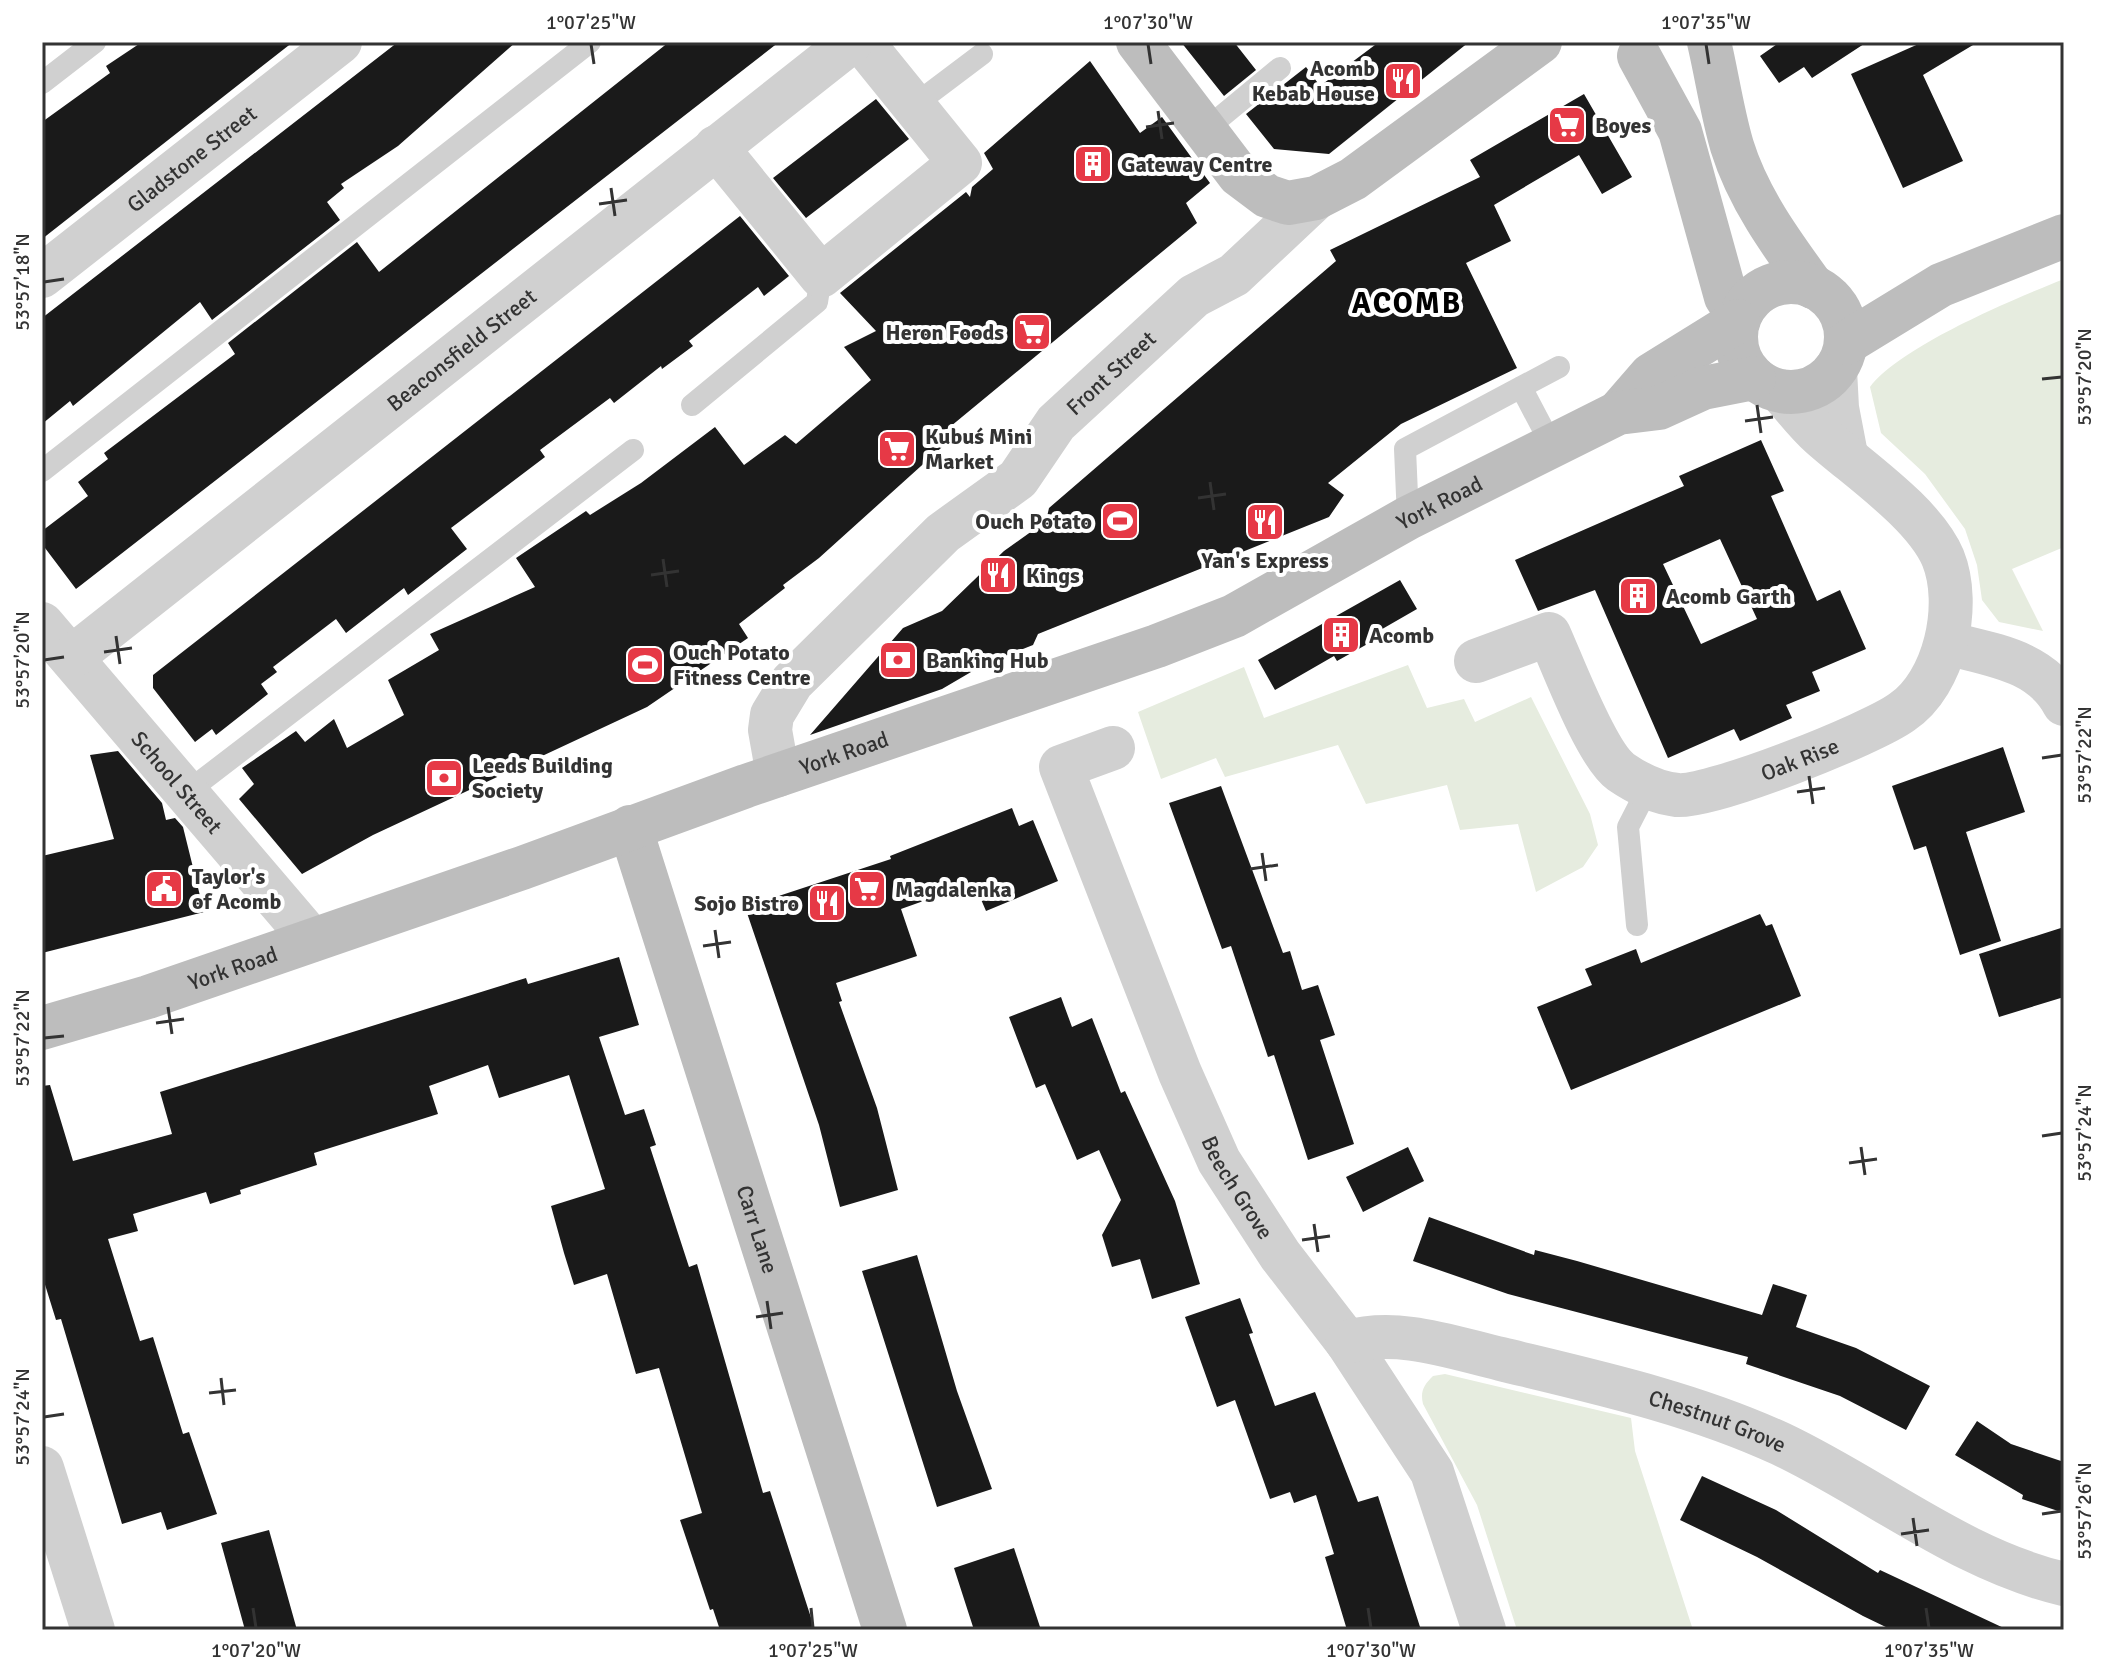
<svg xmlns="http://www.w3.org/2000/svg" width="2106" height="1672" viewBox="0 0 2106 1672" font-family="Signika,sans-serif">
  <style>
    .green { fill: #e6ecdf }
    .building { fill: #1a1a1a; fill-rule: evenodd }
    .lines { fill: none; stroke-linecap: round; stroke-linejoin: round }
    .lane { stroke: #d0d0d0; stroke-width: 22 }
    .street { stroke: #d0d0d0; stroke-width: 44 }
    .secondary { stroke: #bdbdbd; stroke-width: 44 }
    .ticks { fill: none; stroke: #333; stroke-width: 3 }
    .labels { text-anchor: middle; stroke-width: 8; stroke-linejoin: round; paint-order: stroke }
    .poi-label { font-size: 22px; font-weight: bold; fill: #333; stroke: #fff; text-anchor: start }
    .street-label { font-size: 22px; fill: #333; stroke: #fff }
    .district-label { font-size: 30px; font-weight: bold; letter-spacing: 2px; fill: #000; stroke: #fff }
    .neatline { fill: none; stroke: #333; stroke-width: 3 }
    .ticks-label { font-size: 20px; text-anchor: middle; fill: #333 }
  </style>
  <rect width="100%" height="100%" fill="#fff"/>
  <!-- green -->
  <path class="green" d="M2064,279V547L2012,569L2043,631L1999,622L1982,600L1977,565L1965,529L1925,474L1881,433L1870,387C1901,346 2014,299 2064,279Z
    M1408,665L1427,708L1464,699L1475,722L1531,697L1590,814L1598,845L1583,867L1536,892L1518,824L1460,830L1447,785L1366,804L1338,745L1225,777L1216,758L1161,779L1138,712L1244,667L1264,718Z
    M1445,1374L1631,1418L1635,1451L1693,1630H1517L1477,1505L1423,1404C1420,1391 1424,1385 1433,1376Z"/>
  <!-- building -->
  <path class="building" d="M142,42H293L42,239V122L110,73L106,66Z
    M398,42H516L398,146L341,184L344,188L327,202L340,220L212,320L200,302L73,406L70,401L42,424V318Z
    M669,42H779L76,589L42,544V531L88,496L78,482L108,459L104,453L235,354L228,343L357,242L379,272Z
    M1181,42H1234L1256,70L1224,96Z
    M1379,42H1469L1329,154L1274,149L1246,114L1306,67L1320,86Z
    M1780,42H1867L1812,78L1804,67L1779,83L1760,56Z
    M1923,42H1978L1923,75L1963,161L1903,188L1851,74Z
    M1090,61L1140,133L1162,117L1210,183L1186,203L1197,223L945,431L951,439L819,558L783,585L785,588L739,624L748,638L647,707L373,835L302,874L239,799L254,784L242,768L296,731L305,742L334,719L347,748L404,715L388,680L439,650L430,634L535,587L516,558L586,511L590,515L641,483L715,427L744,465L785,435L796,444L871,380L844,347L876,331L840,293L966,192L970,197L972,187L993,169L984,153Z
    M1584,94L1632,177L1602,194L1579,155L1494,205L1511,241L1466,263L1517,368L1401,424L1328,483L1344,495L1329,517L1038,634L1033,645L983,665L942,689L810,735L903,628L942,611L1004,551L1046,521L1049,508L1336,261L1330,250L1480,177L1470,160Z
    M876,99L909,139L806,218L773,178Z
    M740,216L789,276L764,296L758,287L689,341L693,346L662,369L661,366L614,403L610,398L540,450L545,457L451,528L467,549L408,595L404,588L346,633L336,619L273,667L277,672L261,684L268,694L216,735L212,729L195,742L153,688V675Z
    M1761,440L1784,491L1771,496L1817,601L1840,590L1866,649L1812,672L1820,691L1786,705L1792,718L1740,741L1734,729L1668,758L1595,590L1538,611L1515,560L1684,486L1679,476ZM1720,539L1757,619L1701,644L1663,564Z
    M1400,580L1417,609L1377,632L1380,637L1337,661L1334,656L1275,690L1258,660Z
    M2003,747L2025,812L1966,832L2001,941L1960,955L1926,846L1914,850L1892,786Z
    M118,751L162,803L166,820L175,818L183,827L204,912L42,953V856L114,839L90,755Z
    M1221,786L1283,953L1290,951L1302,990L1318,985L1335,1035L1320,1040L1354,1144L1308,1160L1274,1055L1268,1057L1231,946L1222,949L1169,803Z
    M1012,808L1019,826L1033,820L1058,881L986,911L974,883L901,909L917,956L836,983L842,1001L839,1002L877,1108L898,1190L840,1207L819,1125L745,907L891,859L890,856Z
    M1760,914L1766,926L1772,924L1801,996L1571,1090L1537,1007L1592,985L1585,969L1636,949L1641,963Z
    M2064,927V997L1999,1017L1979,954Z
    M619,957L639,1025L599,1037L625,1115L644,1109L656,1145L650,1147L689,1267L697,1264L763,1493L770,1491L815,1630H720L713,1609L710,1610L680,1520L702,1513L659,1368L636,1374L607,1274L574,1285L564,1253L551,1206L605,1189L569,1075L499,1098L488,1065L429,1086L438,1114L314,1153L317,1165L240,1190L241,1194L210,1204L206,1192L133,1214L138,1231L108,1239L140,1341L153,1337L183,1434L189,1432L217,1514L167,1530L161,1512L122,1524L61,1319L56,1320L42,1275V1086L50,1085L73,1161L172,1134L160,1092L526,978L528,984Z
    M1061,997L1072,1027L1092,1018L1121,1093L1125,1091L1175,1201L1200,1284L1152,1299L1140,1259L1112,1267L1102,1235L1121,1200L1099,1150L1077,1160L1045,1084L1036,1088L1009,1017Z
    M1408,1147L1424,1181L1363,1212L1346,1177Z
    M1429,1217L1534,1255L1535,1250L1577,1261L1762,1315L1773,1284L1807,1295L1796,1327L1856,1348L1930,1386L1906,1430L1840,1396L1746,1364L1748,1357L1508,1294L1413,1261Z
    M917,1255L957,1391L992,1489L937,1507L862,1271Z
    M1240,1298L1253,1333L1249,1334L1275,1406L1315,1392L1358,1502L1378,1496L1421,1630H1347L1325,1557L1334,1554L1316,1495L1294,1503L1290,1492L1270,1499L1235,1400L1217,1407L1185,1317Z
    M1977,1421L2011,1444L2064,1462V1513L2022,1499L2023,1495L1955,1455Z
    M1702,1476L1776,1510L1878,1573L1880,1570L2008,1630H1892L1863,1616L1757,1557L1680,1520Z
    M269,1530L297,1630H245L221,1543Z
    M1014,1548L1041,1630H974L954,1568Z"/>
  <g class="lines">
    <!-- lane -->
    <path class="lane" d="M42,83L95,42
      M913,106L982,54
      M1205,130L1280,68
      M1521,387L1552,446
      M692,405L817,302L821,276
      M42,471L590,42
      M1408,518L1405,449L1559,367
      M187,792L633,450
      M1637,925L1628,827L1648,788"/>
    <!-- street -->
    <g class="street">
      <path d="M716,147L821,276L960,163L862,42"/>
      <path id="s1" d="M42,276L340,42"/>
      <path d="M1835,370L1837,408L1846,455"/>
      <path id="s2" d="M42,624L312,940"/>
      <path d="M1947,643C1991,655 2041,660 2064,704"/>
      <path id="s3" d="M72,657L851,42"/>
      <path id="s4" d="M1476,661L1549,634C1563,665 1596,754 1621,772C1637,783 1658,793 1677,795C1711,798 1872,734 1902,712C1945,683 1962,605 1943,558C1924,513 1858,469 1821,436C1806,423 1794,406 1780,391"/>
      <path id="s5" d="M1113,748L1061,767L1180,1073L1219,1161L1280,1255L1347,1342L1432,1472L1484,1630"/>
      <path id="s6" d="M778,775L770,730L772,715L792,682L943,533L1018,479L1056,423L1194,296L1234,275L1316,198"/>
      <path id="s7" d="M1347,1342C1399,1328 1450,1347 1501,1359C1596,1382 1692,1403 1781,1444C1876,1489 1961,1560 2064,1584"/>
      <path d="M42,1468L93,1630"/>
    </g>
    <!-- secondary -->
    <g class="secondary">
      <path d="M1138,42L1239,175L1267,196L1288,203L1316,198L1353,179L1540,42"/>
      <path d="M1709,42C1717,76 1722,112 1732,146C1748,198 1781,243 1813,287"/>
      <path d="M1639,56L1680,131L1726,297L1739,317"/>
      <circle cx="1791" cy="337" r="55"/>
      <path d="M1846,343L1941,285L2064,236"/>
      <path d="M1618,413L1651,375L1738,321"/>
      <path id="s8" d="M630,827L885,1630"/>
      <path id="s9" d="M42,1028L148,997L522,868L746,786L1157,646L1234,616L1408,518L1618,413L1659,408L1703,388L1754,378"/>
    </g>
  </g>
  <!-- ticks -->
  <path class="ticks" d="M591,44L594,64M1148,44L1151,64M1706,44L1709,64M1158,111L1162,139M1146,127L1174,123M611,188L615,216M599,204L627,200M44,282L64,279M2042,379L2062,377M1757,405L1761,433M1745,421L1773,417M1210,482L1214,510M1198,498L1226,494M663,559L667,587M651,575L679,571M116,636L120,664M104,652L132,648M44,660L64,657M2042,758L2062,755M1809,776L1813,804M1797,792L1825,788M1262,853L1266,881M1250,869L1278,865M715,930L719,958M703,946L731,942M168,1007L172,1034M156,1023L184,1019M44,1038L64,1036M2042,1136L2062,1133M1861,1147L1865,1175M1849,1163L1877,1159M1314,1224L1318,1252M1302,1240L1330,1236M767,1301L771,1329M756,1317L783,1313M221,1378L224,1405M209,1393L236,1390M44,1417L64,1414M2042,1514L2062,1511M1913,1518L1917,1546M1901,1534L1929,1530M253,1608L256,1628M811,1608L813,1628M1368,1608L1371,1628M1926,1608L1929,1628"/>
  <!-- icons -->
  <defs>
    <symbol id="restaurant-square" viewBox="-11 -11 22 22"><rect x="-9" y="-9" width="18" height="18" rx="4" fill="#e63946" stroke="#fff"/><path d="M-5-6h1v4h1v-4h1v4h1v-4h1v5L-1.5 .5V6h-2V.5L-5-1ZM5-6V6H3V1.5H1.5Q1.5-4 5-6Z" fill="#fff"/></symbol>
    <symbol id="supermarket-square" viewBox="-11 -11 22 22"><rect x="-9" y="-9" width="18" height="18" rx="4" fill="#e63946" stroke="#fff"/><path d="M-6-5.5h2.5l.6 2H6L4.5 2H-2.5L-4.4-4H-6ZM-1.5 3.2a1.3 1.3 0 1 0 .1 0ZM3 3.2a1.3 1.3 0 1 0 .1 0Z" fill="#fff"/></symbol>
    <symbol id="building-square" viewBox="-11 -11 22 22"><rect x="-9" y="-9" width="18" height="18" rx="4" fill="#e63946" stroke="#fff"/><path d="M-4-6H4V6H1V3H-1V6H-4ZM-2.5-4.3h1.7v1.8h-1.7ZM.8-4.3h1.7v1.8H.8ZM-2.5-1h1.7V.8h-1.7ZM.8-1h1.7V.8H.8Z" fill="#fff"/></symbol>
    <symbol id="stadium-square" viewBox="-11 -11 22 22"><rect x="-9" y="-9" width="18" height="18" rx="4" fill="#e63946" stroke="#fff"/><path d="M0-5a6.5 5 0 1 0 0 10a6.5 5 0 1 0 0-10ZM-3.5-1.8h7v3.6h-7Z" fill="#fff"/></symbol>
    <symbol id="bank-square" viewBox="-11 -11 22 22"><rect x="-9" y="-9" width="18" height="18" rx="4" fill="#e63946" stroke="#fff"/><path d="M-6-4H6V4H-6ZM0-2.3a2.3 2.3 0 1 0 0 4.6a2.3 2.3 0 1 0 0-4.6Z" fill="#fff"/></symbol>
    <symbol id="civic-square" viewBox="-11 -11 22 22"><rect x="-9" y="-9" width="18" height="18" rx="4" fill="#e63946" stroke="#fff"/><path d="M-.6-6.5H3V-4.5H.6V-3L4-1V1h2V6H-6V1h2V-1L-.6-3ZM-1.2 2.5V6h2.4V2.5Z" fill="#fff"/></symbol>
  </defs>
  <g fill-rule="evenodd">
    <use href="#restaurant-square" x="1381" y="59" width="44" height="44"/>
    <use href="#supermarket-square" x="1545" y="103" width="44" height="44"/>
    <use href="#building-square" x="1071" y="142" width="44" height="44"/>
    <use href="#supermarket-square" x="1010" y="310" width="44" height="44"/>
    <use href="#supermarket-square" x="875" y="427" width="44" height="44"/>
    <use href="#stadium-square" x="1098" y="499" width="44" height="44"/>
    <use href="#restaurant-square" x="1243" y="500" width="44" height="44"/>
    <use href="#restaurant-square" x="976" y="553" width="44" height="44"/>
    <use href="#building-square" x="1616" y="574" width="44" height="44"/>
    <use href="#building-square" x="1319" y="613" width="44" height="44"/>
    <use href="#bank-square" x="876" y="638" width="44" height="44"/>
    <use href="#stadium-square" x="623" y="643" width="44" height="44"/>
    <use href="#bank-square" x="422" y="756" width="44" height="44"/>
    <use href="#civic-square" x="142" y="867" width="44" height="44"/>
    <use href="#supermarket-square" x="845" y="867" width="44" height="44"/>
    <use href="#restaurant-square" x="805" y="881" width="44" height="44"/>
  </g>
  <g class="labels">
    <!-- poi labels -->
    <g class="poi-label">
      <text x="1375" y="76" text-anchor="end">Acomb<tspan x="1375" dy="25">Kebab House</tspan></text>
      <text x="1595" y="133">Boyes</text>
      <text x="1121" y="172">Gateway Centre</text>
      <text x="1004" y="340" text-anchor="end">Heron Foods</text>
      <text x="925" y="444">Kubuś Mini<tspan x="925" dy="25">Market</tspan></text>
      <text x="1092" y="529" text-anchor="end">Ouch Potato</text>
      <text x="1265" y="568" text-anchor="middle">Yan's Express</text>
      <text x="1026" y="583">Kings</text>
      <text x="1666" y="604">Acomb Garth</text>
      <text x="1369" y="643">Acomb</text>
      <text x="673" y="660">Ouch Potato<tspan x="673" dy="25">Fitness Centre</tspan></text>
      <text x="926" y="668">Banking Hub</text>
      <text x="472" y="773">Leeds Building<tspan x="472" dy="25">Society</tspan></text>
      <text x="192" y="884">Taylor's<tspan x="192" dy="25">of Acomb</tspan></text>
      <text x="895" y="897">Magdalenka</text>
      <text x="799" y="911" text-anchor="end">Sojo Bistro</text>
    </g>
    <!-- street labels -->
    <g class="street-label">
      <text dy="8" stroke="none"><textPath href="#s1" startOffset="190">Gladstone Street</textPath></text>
      <text dy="8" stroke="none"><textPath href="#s3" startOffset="496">Beaconsfield Street</textPath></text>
      <text dy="8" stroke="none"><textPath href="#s6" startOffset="546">Front Street</textPath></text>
      <text dy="8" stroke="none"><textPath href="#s9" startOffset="1496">York Road</textPath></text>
      <text dy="8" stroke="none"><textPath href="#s9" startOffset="848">York Road</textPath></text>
      <text dy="8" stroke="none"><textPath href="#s4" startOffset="424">Oak Rise</textPath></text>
      <text dy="8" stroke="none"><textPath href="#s2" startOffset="208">School Street</textPath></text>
      <text dy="8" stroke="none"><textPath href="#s9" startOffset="200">York Road</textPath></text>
      <text dy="8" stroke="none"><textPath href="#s5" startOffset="512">Beech Grove</textPath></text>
      <text dy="8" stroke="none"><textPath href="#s8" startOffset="422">Carr Lane</textPath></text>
      <text dy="8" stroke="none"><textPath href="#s7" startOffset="382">Chestnut Grove</textPath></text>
    </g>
    <!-- district labels -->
    <g class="district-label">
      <text x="1407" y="313">ACOMB</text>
    </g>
  </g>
  <!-- border -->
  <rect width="2106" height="1672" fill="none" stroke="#ffffff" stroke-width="88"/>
  <rect x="44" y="44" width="2018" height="1584" class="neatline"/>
  <g class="ticks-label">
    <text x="591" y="29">1°07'25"W</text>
    <text x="1148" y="29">1°07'30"W</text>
    <text x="1706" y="29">1°07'35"W</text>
    <text transform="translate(22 282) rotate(-90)" y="7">53°57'18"N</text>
    <text transform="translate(2084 377) rotate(-90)" y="7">53°57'20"N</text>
    <text transform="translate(22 660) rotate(-90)" y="7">53°57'20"N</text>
    <text transform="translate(2084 755) rotate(-90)" y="7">53°57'22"N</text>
    <text transform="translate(22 1038) rotate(-90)" y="7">53°57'22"N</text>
    <text transform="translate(2084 1133) rotate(-90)" y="7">53°57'24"N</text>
    <text transform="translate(22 1417) rotate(-90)" y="7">53°57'24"N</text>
    <text transform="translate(2084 1511) rotate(-90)" y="7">53°57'26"N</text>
    <text x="256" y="1657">1°07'20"W</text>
    <text x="813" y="1657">1°07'25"W</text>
    <text x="1371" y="1657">1°07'30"W</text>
    <text x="1929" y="1657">1°07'35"W</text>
  </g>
</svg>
